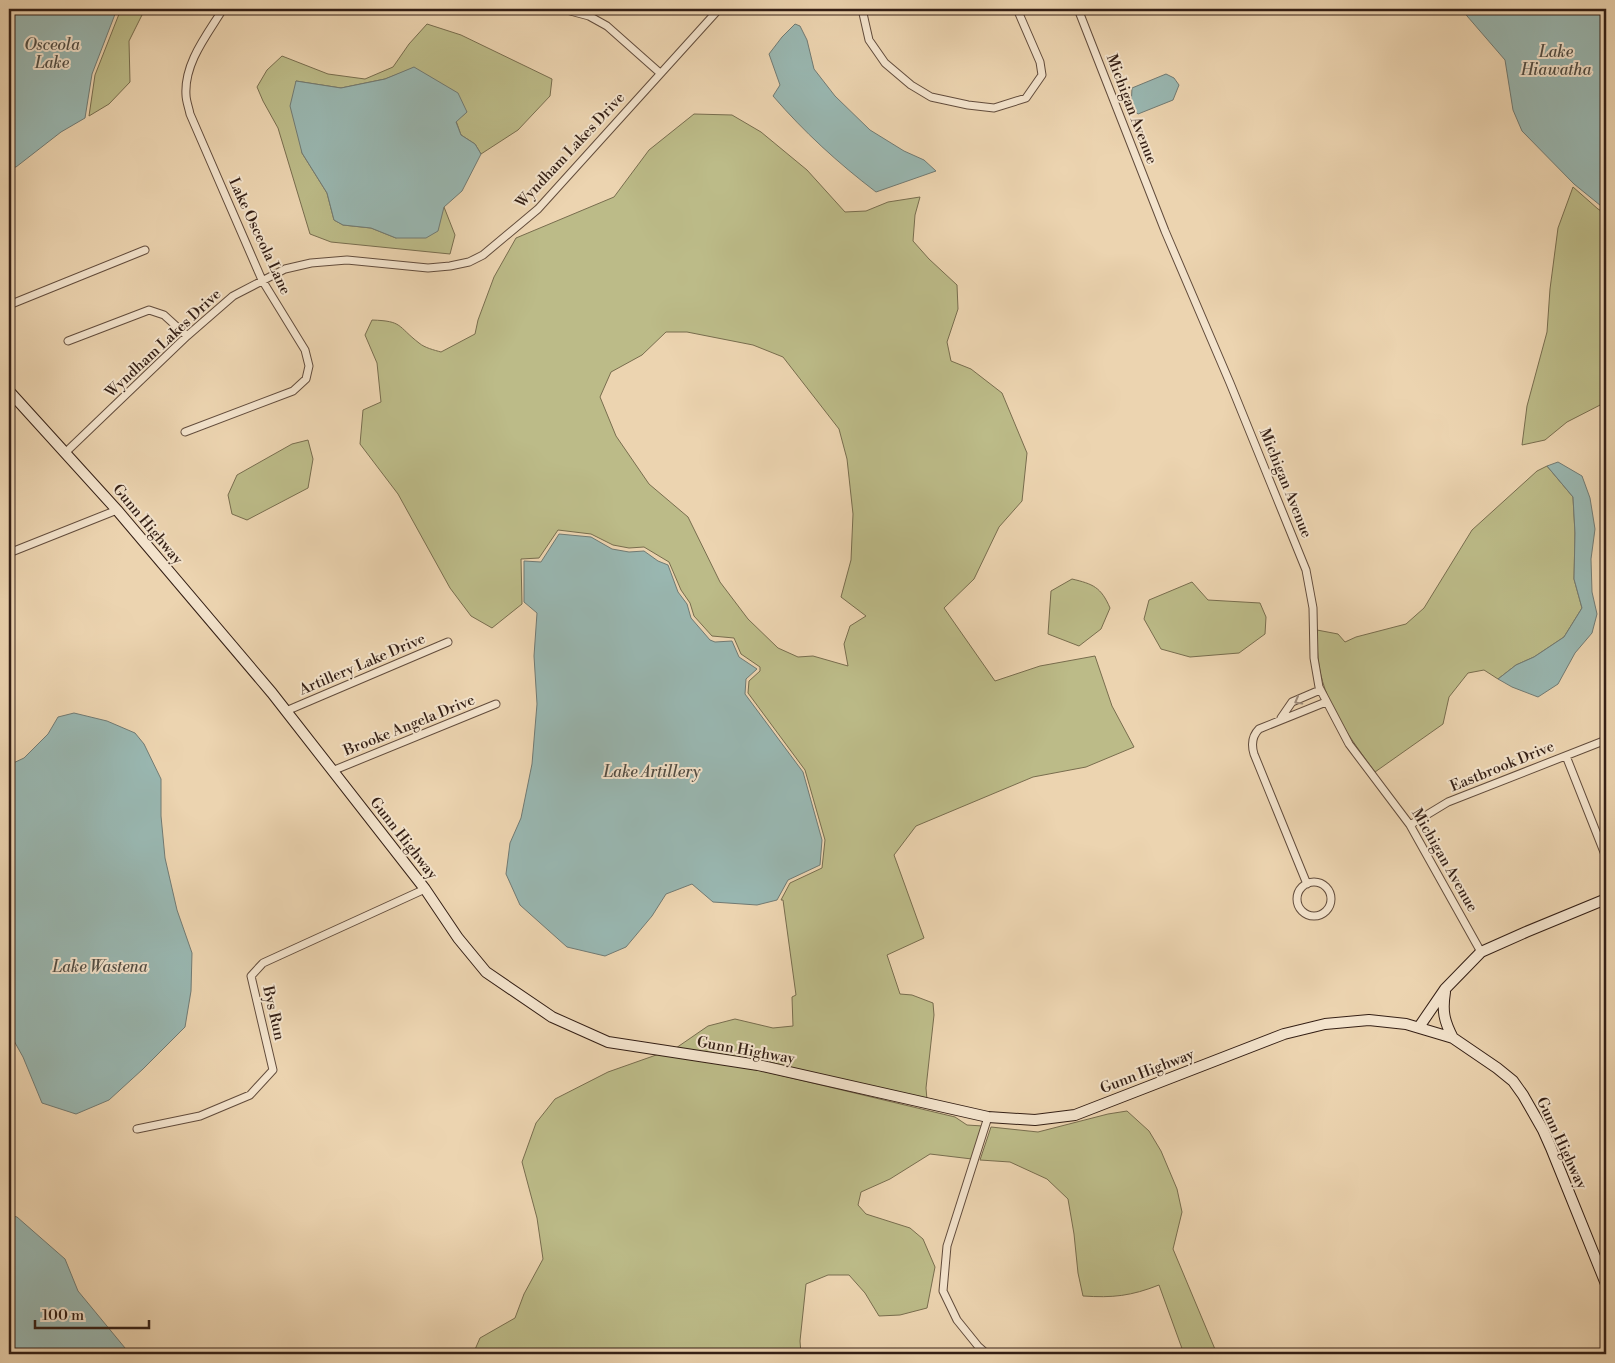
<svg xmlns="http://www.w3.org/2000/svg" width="1615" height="1363" viewBox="0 0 1615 1363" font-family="'Libre Bodoni',serif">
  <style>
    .green { fill: #bcbb88; stroke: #786d4e; fill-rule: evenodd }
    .water { fill: #99b7b1; stroke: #717a73 }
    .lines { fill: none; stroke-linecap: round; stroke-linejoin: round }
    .street-casing { stroke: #624c3c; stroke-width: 9 }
    .secondary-casing { stroke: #341f15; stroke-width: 12 }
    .street { stroke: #f3e3cc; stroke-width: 7 }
    .secondary { stroke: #f3e3cc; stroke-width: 10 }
    .oneway { stroke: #9d8b7a }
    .labels { text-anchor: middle; stroke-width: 4; stroke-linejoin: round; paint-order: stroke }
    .street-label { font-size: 15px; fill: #341f15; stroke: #f3e3cc }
    .water-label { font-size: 16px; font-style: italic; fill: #524d44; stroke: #f3e3cc }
  </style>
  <rect width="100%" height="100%" fill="#ecd4b0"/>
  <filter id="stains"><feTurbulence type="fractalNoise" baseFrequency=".004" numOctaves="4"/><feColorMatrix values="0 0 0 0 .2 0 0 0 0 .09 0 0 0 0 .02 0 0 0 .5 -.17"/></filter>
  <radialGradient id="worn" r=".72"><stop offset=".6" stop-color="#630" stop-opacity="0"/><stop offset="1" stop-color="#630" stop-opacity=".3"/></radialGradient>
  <!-- green -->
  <path class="green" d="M121,9H145L129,41L130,82L109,104L89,116L95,75Z
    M427,24L461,35L552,79L550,96L518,130L481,154L475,144L461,135L456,121L467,112L414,68L385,79L341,88L296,81L302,153L327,193L334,220L343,225L371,228L396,238L444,207L455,235L450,254L331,242L310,234L278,128L263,101L257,87L267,70L282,56L328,74L365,79L393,67L409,44Z
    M694,114L732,115L761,132L807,170L845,212L866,211L888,202L920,197L915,215L913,241L929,259L957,285L958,309L947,342L951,361L971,369L1002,393L1027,453L1022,501L999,527L974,579L944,608L995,681L1040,666L1095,656L1112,706L1134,747L1086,767L1033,777L916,826L894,855L924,938L887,955L900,994L912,995L933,1003L934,1015L926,1088L927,1100L676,1048L708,1026L735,1019L773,1028L793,1026L792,997L796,995L783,900H781L790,883L822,868L825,840L805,770L748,693L749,681L760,671V667L741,654L734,638L712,636L694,616L690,603L681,590L669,562L644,547L629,548L613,545L591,534L558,530L539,558L521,559L522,604L492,628L471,616L450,588L398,494L360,444L363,410L381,402L377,363L365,335L372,320C403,321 397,326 419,343C425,348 434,350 441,352L475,334L478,320L494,277L516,238L614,197L649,150ZM666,332H687L753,345L783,357L839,429L847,459L853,514L851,560L841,597L866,616L850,626L844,644L848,666L813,656L798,657L778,648L748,619L720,582L688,517L649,484L616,436L600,397L611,372L642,355Z
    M1573,187L1598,209L1606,214V402L1567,422L1545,440L1522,445L1527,406L1547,332L1550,289L1558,228Z
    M308,440L313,459L308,488L247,520L232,514L228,495L237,475L292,444Z
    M1547,466L1573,497L1575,533L1574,579L1582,608L1564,637L1534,657L1516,665L1498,679L1484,670L1468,673L1449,697L1443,724L1375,772C1350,738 1322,701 1318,658C1317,649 1318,639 1317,630L1338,634L1345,642L1356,637L1406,624L1424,608L1472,530L1537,471Z
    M1072,579C1093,584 1101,587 1110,608L1101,629L1079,646L1048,634L1051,591Z
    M1192,582L1208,600L1260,603L1266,617L1265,634L1239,653L1190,657L1161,649L1144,619L1149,600Z
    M659,1054L758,1070L955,1117L967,1125L983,1126L972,1159L930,1154L890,1179L861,1192L858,1205L866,1214L910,1228L923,1239L935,1267L927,1308L900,1315L879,1316L865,1293L849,1275H828L806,1284L800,1341L801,1354H473L480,1338L515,1318L524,1294L543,1259L537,1218L522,1162L536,1123L555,1099L608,1072Z
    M1127,1111L1149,1131L1161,1151L1177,1189L1182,1212L1173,1249L1217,1354H1184L1159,1285C1131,1296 1113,1298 1083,1296L1078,1273L1074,1234L1068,1199L1047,1179L1010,1162L980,1160L991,1127L1038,1132L1108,1114Z"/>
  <!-- water -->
  <path class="water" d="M9,9H117L92,74L85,118L61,132L16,167H9Z
    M1461,9H1606V210L1574,184L1522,131L1513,110L1505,60Z
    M795,24L800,26L807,40L814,69L835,96L870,130L904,151L924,160L936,171L876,192C838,163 804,132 773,96L780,85L769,54L782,37Z
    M414,67L458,93L467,112L456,122L461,135L475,144L481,154L462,191L444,207L438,231L426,238H396L371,228L343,225L334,220L327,193L302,153L290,106L296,81L341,88L385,79Z
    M1166,74L1174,78L1179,85L1173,100L1138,114L1131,108L1132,88Z
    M1558,462L1582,476L1590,498L1595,529L1591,559L1592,592L1597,614L1592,633L1575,653L1558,684L1538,697L1512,687L1498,679L1516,665L1534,657L1564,637L1582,608L1574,579L1575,533L1573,497L1547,466Z
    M559,534L591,537L612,549L629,552L644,551L658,561L668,565L678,592L687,604L691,618L710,640L715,642L732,641L739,657L757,669L746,679L745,694L803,772L822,840L820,865L788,880L777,900L757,905L713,902L692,884L666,894L652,916L626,947L605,956L567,947L520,905L506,874L510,843L521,818L532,764L537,704L534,656L537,613L524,602V561L541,562Z
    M74,713L107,721L135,733L144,744L161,779V816L165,858L177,910L192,953L191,991L185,1027L143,1069L109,1100L76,1114L42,1103L23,1057L9,1032V765L24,758L48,734L58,717Z
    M9,1215L17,1217L65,1259L78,1291L130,1354H9Z"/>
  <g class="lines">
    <defs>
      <path id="street" d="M563,9L589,16L607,26L660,73
        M862,9L869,40L885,63L911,85L931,97L968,105L994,108L1026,98L1042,75L1040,62L1017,9
        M1078,9L1165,231L1230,383L1306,570L1313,608L1314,658L1319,687L1349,744L1410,825L1481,952
        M9,305L145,250
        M68,341L149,310L164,315L187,336
        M185,432L293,391L306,379L309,366L305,350L262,280L190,114C189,108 186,101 186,95C184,63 207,35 223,9
        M66,452L187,336L233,296L285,269L311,263L347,260L428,268L450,266L469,262L483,255L538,209L719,9
        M9,553L117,510
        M286,711L448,642
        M1281,718L1292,702L1320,690
        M1566,756L1606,857
        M332,771L496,704
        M1410,825L1448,802L1606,740
        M1297 899a17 17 0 1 1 34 0a17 17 0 1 1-34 0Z
        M1307,884L1254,754C1251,744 1252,736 1259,729L1326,702
        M137,1129L200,1116L250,1095L273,1070L251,976L263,963L425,889
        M987,1354L978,1346L957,1320L943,1291L947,1246L988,1117"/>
      <path id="secondary" d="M9,391L117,510L272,693L425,889L458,938L486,972L552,1017L608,1042L758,1065L988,1117L1035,1120L1075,1115L1284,1034L1325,1024L1369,1020L1406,1024L1453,1038L1497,1068L1513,1081L1523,1095L1543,1130L1551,1148L1606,1284
        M1445,992C1442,1011 1444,1021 1453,1038
        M1419,1027L1445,989L1481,952L1526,932L1606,899"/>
    </defs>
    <!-- street casing -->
    <use href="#street" class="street-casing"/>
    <!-- secondary casing -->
    <use href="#secondary" class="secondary-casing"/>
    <!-- street -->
    <use href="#street" class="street"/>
    <!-- secondary -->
    <use href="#secondary" class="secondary"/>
  </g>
  <!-- one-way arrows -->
  <defs><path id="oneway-chevron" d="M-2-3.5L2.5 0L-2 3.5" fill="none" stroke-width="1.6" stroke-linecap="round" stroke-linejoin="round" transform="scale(1.25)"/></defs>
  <use class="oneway" href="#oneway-chevron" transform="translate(1298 701) rotate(151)"/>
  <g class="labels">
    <!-- street labels -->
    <g class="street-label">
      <text transform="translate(1132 109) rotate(69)" y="5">Michigan Avenue</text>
      <text transform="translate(570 150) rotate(-47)" y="5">Wyndham Lakes Drive</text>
      <text transform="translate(260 236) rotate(65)" y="5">Lake Osceola Lane</text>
      <text transform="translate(163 343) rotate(-43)" y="5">Wyndham Lakes Drive</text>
      <text transform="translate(1286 483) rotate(68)" y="5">Michigan Avenue</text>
      <text transform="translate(148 524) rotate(50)" y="5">Gunn Highway</text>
      <text transform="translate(362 664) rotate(-23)" y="5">Artillery Lake Drive</text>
      <text transform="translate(409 725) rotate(-22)" y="5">Brooke Angela Drive</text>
      <text transform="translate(1502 766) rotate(-22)" y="5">Eastbrook Drive</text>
      <text transform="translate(404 838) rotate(52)" y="5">Gunn Highway</text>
      <text transform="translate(1445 860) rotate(60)" y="5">Michigan Avenue</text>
      <text transform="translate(274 1013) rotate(77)" y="5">Bys Run</text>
      <text transform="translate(746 1050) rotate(10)" y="5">Gunn Highway</text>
      <text transform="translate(1147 1071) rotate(-21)" y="5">Gunn Highway</text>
      <text transform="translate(1562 1143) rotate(65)" y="5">Gunn Highway</text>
    </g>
    <!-- water labels -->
    <g class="water-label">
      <text x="52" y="50">Osceola<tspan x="52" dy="18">Lake</tspan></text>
      <text x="1556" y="57">Lake<tspan x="1556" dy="18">Hiawatha</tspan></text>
      <text x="652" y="777">Lake Artillery</text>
      <text x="100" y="972">Lake Wastena</text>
    </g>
  </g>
  <!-- margin -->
  <rect width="1615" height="1363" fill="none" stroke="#ecd4b0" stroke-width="30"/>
  <rect x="10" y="10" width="1595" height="1343" fill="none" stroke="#341f15" stroke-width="2.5"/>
  <rect x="15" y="15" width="1585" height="1333" fill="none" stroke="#341f15"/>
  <!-- scale -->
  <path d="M35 1320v8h114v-8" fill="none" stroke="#341f15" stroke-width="2.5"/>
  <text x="42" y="1320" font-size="15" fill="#341f15" stroke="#f3e3cc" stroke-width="4" paint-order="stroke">100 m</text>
  <rect width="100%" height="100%" filter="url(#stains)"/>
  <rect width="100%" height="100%" fill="url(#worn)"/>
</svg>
